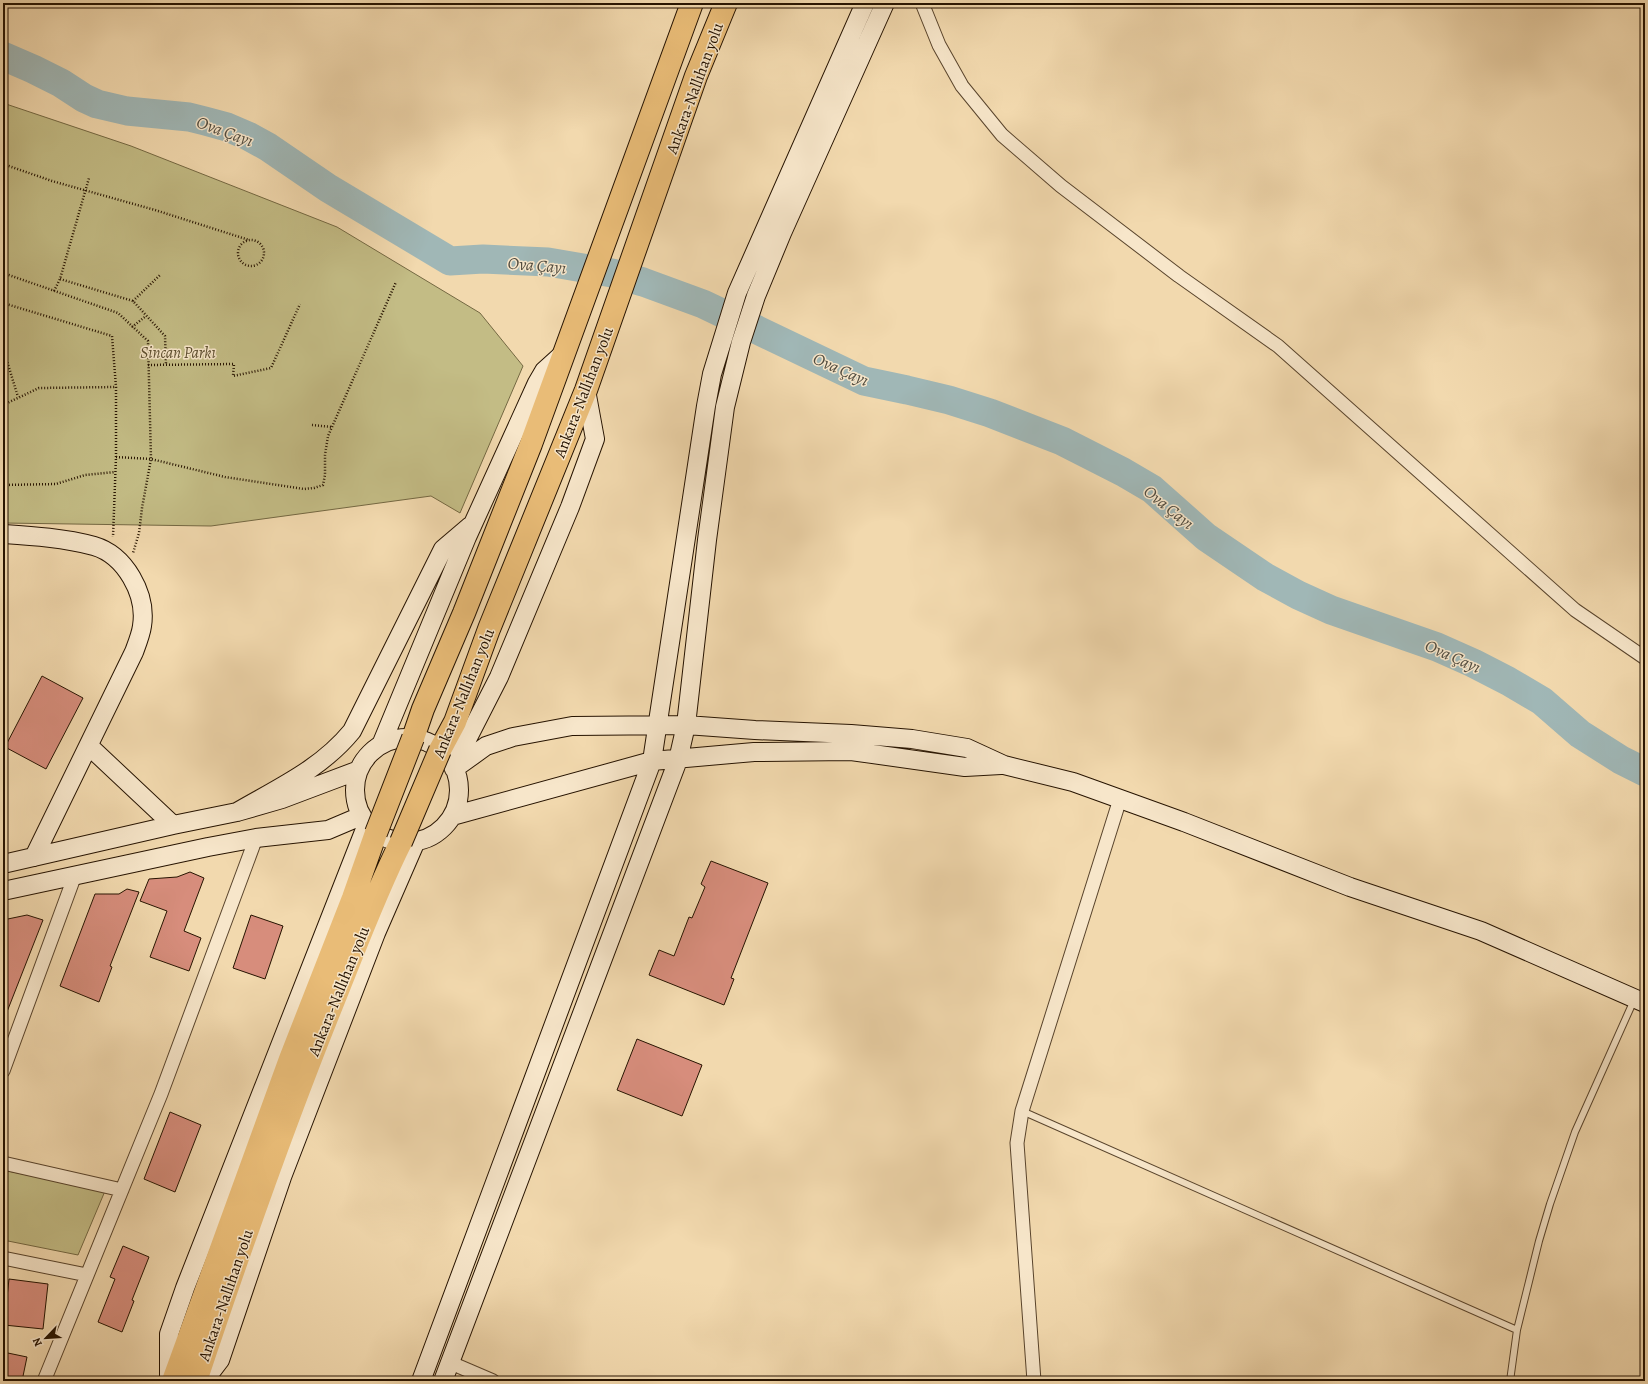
<svg xmlns="http://www.w3.org/2000/svg" width="1648" height="1384" viewBox="0 0 1648 1384" font-family="Alegreya,serif">
  <style>
    .green { fill: #c3bc85; stroke: #746842 }
    .lines { fill: none; stroke-linecap: round; stroke-linejoin: round }
    .river { stroke: #a0b7b6; stroke-width: 29 }
    .building { fill: #d78d7c; stroke: #261300 }
    .lane-casing { stroke: #59442c; stroke-width: 8 }
    .street-casing { stroke: #59442c; stroke-width: 15 }
    .secondary-casing { stroke: #261300; stroke-width: 20 }
    .highway-casing { stroke: #261300; stroke-width: 24 }
    .path { stroke: #261300; stroke-width: 2.5; stroke-dasharray: 1 2; stroke-linecap: butt }
    .lane { stroke: #f7e6ca; stroke-width: 6 }
    .street { stroke: #f7e6ca; stroke-width: 13 }
    .secondary { stroke: #f7e6ca; stroke-width: 18 }
    .highway { stroke: #e9bc77; stroke-width: 22 }
    .highway-bridge-casing { stroke: #261300; stroke-width: 24; stroke-linecap: butt }
    .highway-bridge { stroke: #e9bc77; stroke-width: 22 }
    .labels { text-anchor: middle; stroke-width: 3; stroke-linejoin: round; paint-order: stroke }
    .street-label { font-size: 16px; fill: #261300; stroke: #f7e6ca }
    .park-label { font-size: 16px; font-style: italic; fill: #5d4e2f; stroke: #f7e6ca }
    .water-label { font-size: 17px; font-style: italic; fill: #514c40; stroke: #f7e6ca }
  </style>
  <rect width="100%" height="100%" fill="#f2d9ae"/>
  <filter id="stains"><feTurbulence type="fractalNoise" baseFrequency=".005" numOctaves="4"/><feColorMatrix values="0 0 0 0 .2 0 0 0 0 .09 0 0 0 0 .02 0 0 0 .5 -.17"/></filter>
  <radialGradient id="worn" r=".72"><stop offset=".6" stop-color="#630" stop-opacity="0"/><stop offset="1" stop-color="#630" stop-opacity=".3"/></radialGradient>
  <!-- green -->
  <path class="green" d="M3,103L131,146L337,227L480,313L523,366L460,513L431,496L211,526L3,523Z
    M3,1170L105,1191L78,1255L3,1240Z"/>
  <g class="lines">
    <!-- river -->
    <path class="river" d="M3,56L33,69L61,83L84,98L97,104L127,111L189,117L205,121L227,127L248,136L268,147L328,188L450,261L483,259L548,262L612,273L643,282L703,304L864,381L907,390L949,400L990,413L1062,441L1123,472L1152,489L1206,537L1265,577L1298,595L1331,610L1437,647L1473,663L1508,681L1542,701L1580,734L1621,760L1645,772"/>
  </g>
  <!-- building -->
  <path class="building" d="M42,676L83,698L46,769L5,747Z
    M711,861L768,883L731,978L734,979L724,1005L649,975L659,950L674,956L689,917L692,918L705,887L701,884Z
    M190,872L204,878L184,931L201,938L189,971L150,957L167,911L140,901L149,879L177,877Z
    M127,889L139,892L110,966L112,967L99,1002L60,986L95,894H119Z
    M27,915L43,920L3,1022V920Z
    M251,915L283,926L265,979L233,968Z
    M637,1039L702,1065L682,1116L617,1090Z
    M170,1112L201,1125L175,1192L144,1179Z
    M123,1246L149,1257L132,1300L134,1301L122,1332L98,1322L115,1279L110,1277Z
    M9,1279L48,1284L43,1329L4,1325Z
    M3,1352L27,1357L22,1381H3Z"/>
  <g class="lines">
    <defs>
      <path id="lane" d="M1022,1111L1517,1330
        M1510,1381L1517,1330L1539,1241L1550,1204L1575,1132L1634,1000"/>
      <path id="street" d="M922,3L939,45L962,86L1002,135L1061,186L1179,276L1278,346L1575,610L1645,658
        M3,1071L75,875
        M3,1163L122,1190
        M3,1258L87,1275
        M451,1363L493,1381
        M44,1381L161,1094L256,838
        M1034,1381L1017,1143L1022,1111L1120,799"/>
      <path id="secondary" d="M3,534C33,536 64,538 94,546C125,555 147,594 142,626C141,634 137,644 134,652L34,857
        M355 790a52 52 0 1 1 104 0a52 52 0 1 1-104 0Z
        M381,745L467,537L537,383L544,371L565,352
        M89,746L173,825
        M453,767L499,677L570,507L595,439L586,390
        M454,769L486,746L513,737L572,726L686,725L755,730L851,734L912,739L967,748L1004,765L1073,782L1184,822L1350,887L1481,931L1645,1003
        M237,812C278,788 321,769 352,731L443,549L470,526
        M452,816L652,761L754,752L851,751L965,767L1001,765
        M3,864L173,825L237,812L282,799L359,770
        M3,891L208,847L256,838L328,830L361,816
        M169,1381V1334L185,1288L367,824
        M204,1381L220,1360L282,1177L376,933L416,841
        M421,1381L652,761L706,406L712,374L737,293L865,3
        M443,1381L678,760L686,725L707,540L725,407L741,342L756,296L782,233L885,3"/>
      <path id="highway" d="M413,738L423,709L464,613L531,444L692,3
        M440,750L455,722L489,629L586,390L696,76L726,3
        M173,1381L290,1059L353,898L376,833
        M196,1381C239,1252 284,1124 335,998C356,946 376,892 401,842"/>
    </defs>
    <!-- lane casing -->
    <use href="#lane" class="lane-casing"/>
    <!-- street casing -->
    <use href="#street" class="street-casing"/>
    <!-- secondary casing -->
    <use href="#secondary" class="secondary-casing"/>
    <!-- highway casing -->
    <use href="#highway" class="highway-casing"/>
    <!-- path -->
    <path class="path" d="M3,164L52,181L155,210L249,240
      M238 253a13 13 0 1 1 26 0a13 13 0 1 1-26 0Z
      M3,273L118,313L148,341L151,459L142,508L139,533L133,553
      M60,279L133,301L165,336L166,365
      M54,291L60,279L89,178
      M133,301L160,275
      M3,303L112,336L116,387V457L113,537
      M132,327L146,316
      M3,348L18,397
      M148,365L234,364L233,376L271,368L300,304
      M3,405L39,388L116,387
      M312,425L332,427
      M116,457L151,459L225,477L304,489L314,488L323,485L325,475V455L328,436L396,282
      M3,485L56,484L85,475L115,472"/>
    <!-- lane -->
    <use href="#lane" class="lane"/>
    <!-- street -->
    <use href="#street" class="street"/>
    <!-- secondary -->
    <use href="#secondary" class="secondary"/>
    <!-- highway -->
    <use href="#highway" class="highway"/>
    <defs>
      <path id="highway-bridge" d="M376,833L413,738
        M401,842L440,750"/>
    </defs>
    <!-- highway-bridge casing -->
    <use href="#highway-bridge" class="highway-bridge-casing"/>
    <!-- highway-bridge -->
    <use href="#highway-bridge" class="highway-bridge"/>
  </g>
  <g class="labels">
    <!-- street labels -->
    <g class="street-label">
      <text transform="translate(694 88) rotate(-70)" y="6">Ankara-Nallıhan yolu</text>
      <text transform="translate(583 392) rotate(-69)" y="6">Ankara-Nallıhan yolu</text>
      <text transform="translate(463 693) rotate(-68)" y="6">Ankara-Nallıhan yolu</text>
      <text transform="translate(338 991) rotate(-68)" y="6">Ankara-Nallıhan yolu</text>
      <text transform="translate(225 1295) rotate(-71)" y="6">Ankara-Nallıhan yolu</text>
    </g>
    <!-- park labels -->
    <g class="park-label">
      <text x="178" y="358">Sincan Parkı</text>
    </g>
    <!-- water labels -->
    <g class="water-label">
      <text transform="translate(225 131) rotate(20)" y="6">Ova Çayı</text>
      <text transform="translate(537 265) rotate(5)" y="6">Ova Çayı</text>
      <text transform="translate(841 369) rotate(24)" y="6">Ova Çayı</text>
      <text transform="translate(1169 507) rotate(39)" y="6">Ova Çayı</text>
      <text transform="translate(1453 656) rotate(24)" y="6">Ova Çayı</text>
    </g>
  </g>
  <!-- margin -->
  <rect width="1648" height="1384" fill="none" stroke="#f2d9ae" stroke-width="16"/>
  <rect x="4" y="4" width="1640" height="1376" fill="none" stroke="#261300" stroke-width="2"/>
  <rect x="8" y="8" width="1632" height="1368" fill="none" stroke="#261300"/>
  <!-- north arrow -->
  <g transform="translate(46 1338) rotate(245)" stroke="#f7e6ca" stroke-width="3" paint-order="stroke">
  <path d="M0-3L7 15L0 10L-7 15Z" fill="#261300"/>
  <text y="-6" font-size="11" font-weight="bold" text-anchor="middle" fill="#261300">N</text>
  </g>
  <rect width="100%" height="100%" filter="url(#stains)"/>
  <rect width="100%" height="100%" fill="url(#worn)"/>
</svg>
